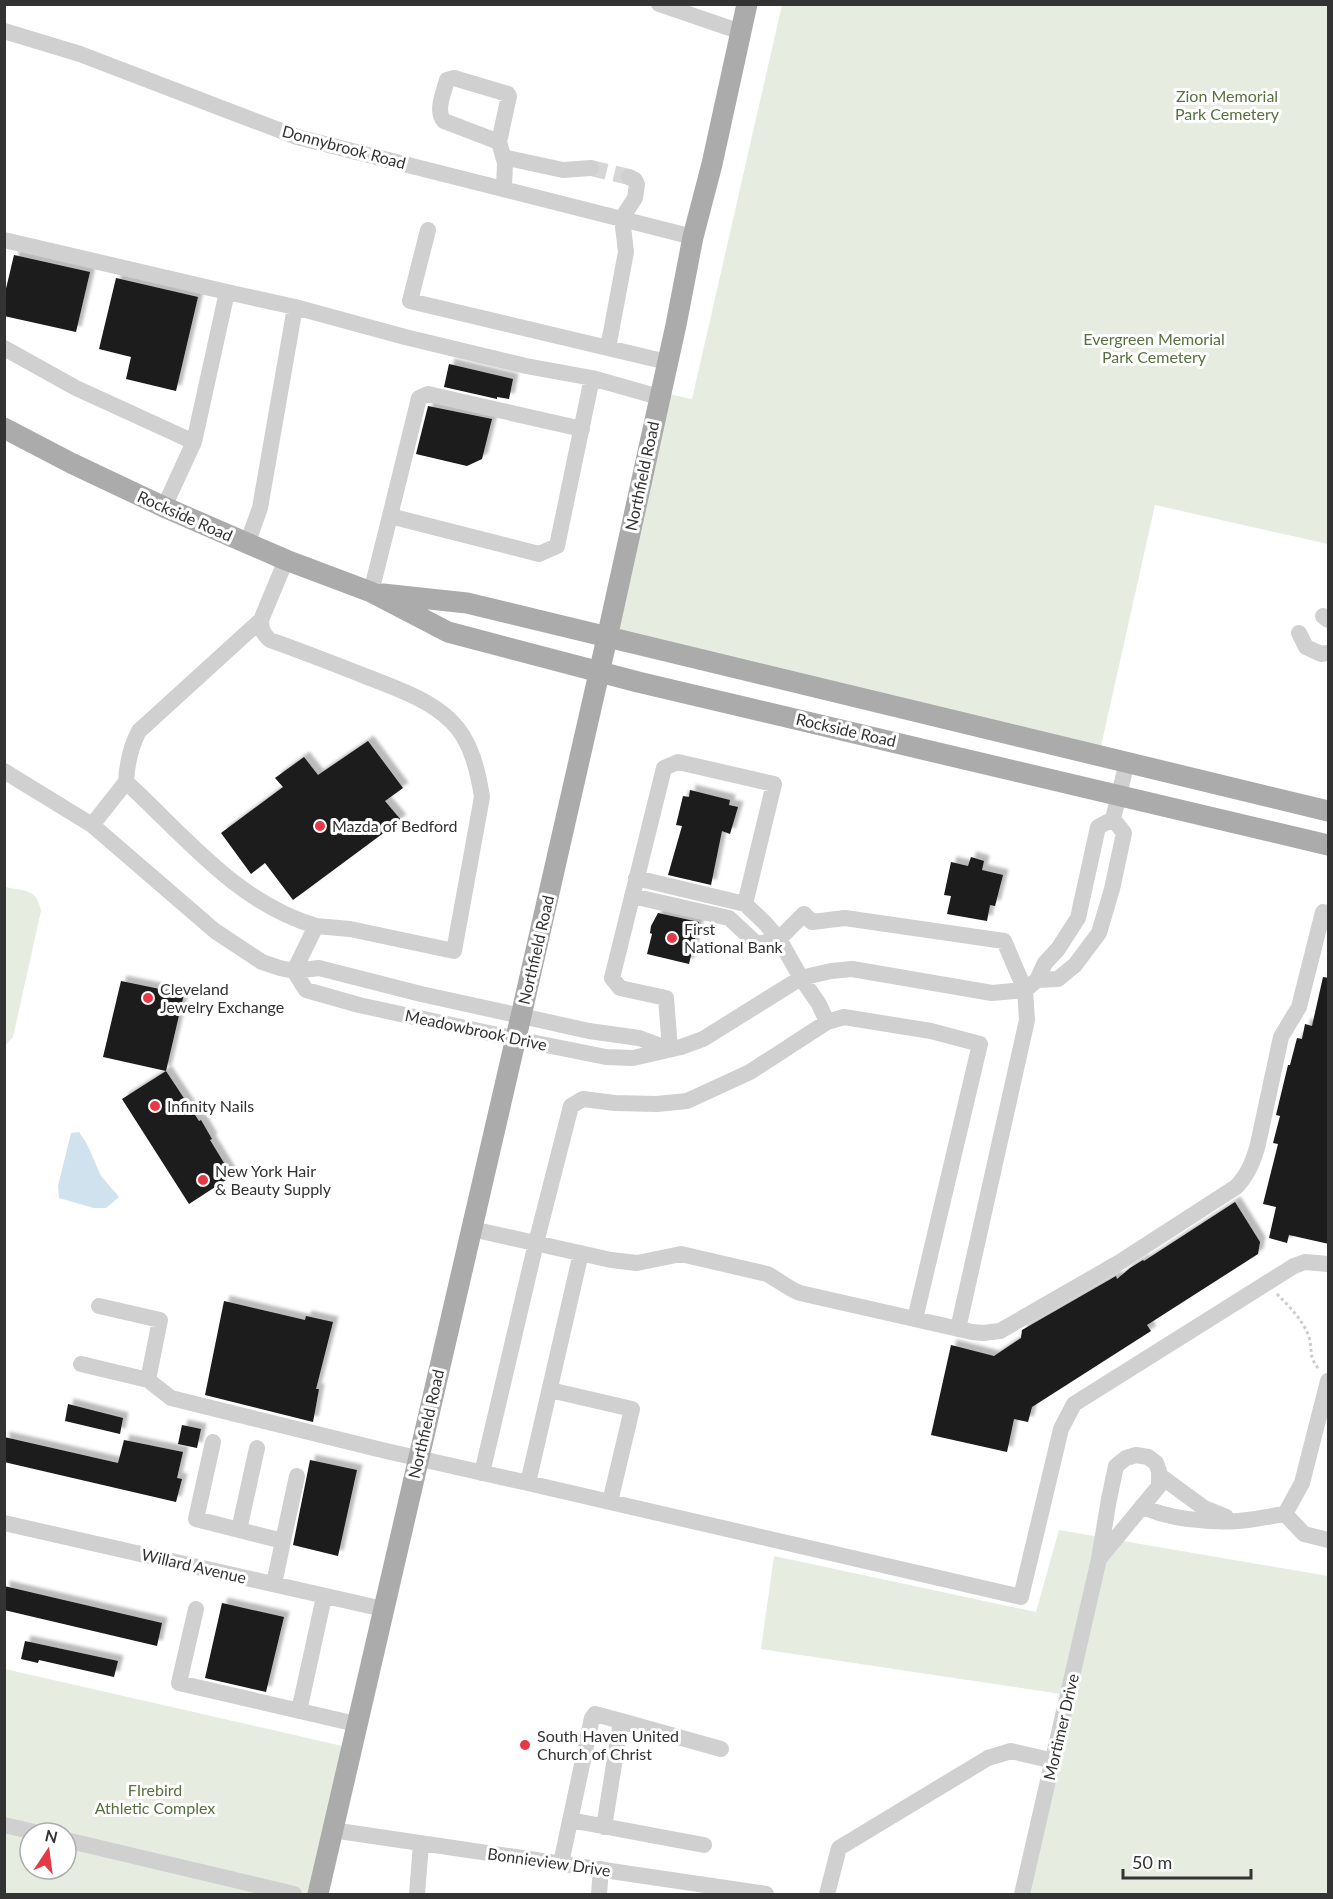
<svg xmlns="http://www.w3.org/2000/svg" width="1333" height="1899" viewBox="0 0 1333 1899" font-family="Lato,sans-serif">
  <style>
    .green { fill: #e6ecdf; fill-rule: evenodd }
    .water { fill: #cfe2ee }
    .building { fill: #1a1a1a; filter: url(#shadow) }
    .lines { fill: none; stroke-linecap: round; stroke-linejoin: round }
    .minor-tunnel { stroke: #d6d6d6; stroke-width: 16; stroke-dasharray: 16 8; stroke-linecap: butt }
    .path { stroke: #cdcdcd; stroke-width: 3; stroke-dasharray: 3 3; stroke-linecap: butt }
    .minor { stroke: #d0d0d0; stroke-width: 16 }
    .major { stroke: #ababab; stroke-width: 21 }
    .poi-dot { fill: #e63946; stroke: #fff; stroke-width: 2 }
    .labels { text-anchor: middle; stroke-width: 6; stroke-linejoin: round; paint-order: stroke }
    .park-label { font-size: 16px; fill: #56703f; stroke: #fff }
    .street-label { font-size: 16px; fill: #333; stroke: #fff }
    .poi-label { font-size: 16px; fill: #333; stroke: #fff; text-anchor: start }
  </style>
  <defs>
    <filter id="shadow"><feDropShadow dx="5.5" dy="-5.5" stdDeviation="1.5" flood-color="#0004"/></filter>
  </defs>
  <rect width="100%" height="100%" fill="#fff"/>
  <!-- green -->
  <path class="green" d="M782,5H1328V544L1155,505L1099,755L607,638L660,392L692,399Z
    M5,887C24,891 37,888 41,911L13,1037L5,1046Z
    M1059,1530L1328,1576V1894H1022L1068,1695L761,1649L774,1556L1036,1612Z
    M5,1669L351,1748L318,1894H5ZM30,1833H66V1869H30Z"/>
  <!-- water -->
  <path class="water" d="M79,1132L87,1144L101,1176L119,1197L106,1208H94L59,1198L58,1186L71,1133Z"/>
  <!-- building -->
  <path class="building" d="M14,255L90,272L76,332L4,316V297Z
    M116,278L198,297L176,391L126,379L131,357L99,349Z
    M449,364L513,379L509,399L497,397V399L444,387Z
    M428,406L492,419L482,459L467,466L416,454Z
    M368,741L403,788L385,801L401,820L293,900L265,863L251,874L221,833L283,787L275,778L304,757L318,775Z
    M690,790L730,800L729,805L738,807L730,834L722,831L711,885L668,875L682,826L676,825L683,796L689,797Z
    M971,857L984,861L982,870L1003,875L995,906L990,905L987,921L947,914L951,896L944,895L951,862L968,866Z
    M658,913L699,922L689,964L647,954L652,934L650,933L651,926Z
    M1323,977L1329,978V1244L1289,1235L1287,1243L1269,1238L1276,1207L1263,1204L1278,1144L1273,1143L1280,1116L1276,1115L1288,1065H1290L1297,1038L1302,1039L1305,1024L1312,1026Z
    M121,981L184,994L166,1071L103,1057Z
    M166,1071L199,1121L201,1120L212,1139L210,1140L232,1176L189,1204L122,1099Z
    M1235,1202L1260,1242L1258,1254L1147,1325L1151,1331L1032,1407L1028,1422L1014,1419L1007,1452L931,1435L951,1345L994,1356L1021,1338L1022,1330L1116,1276L1117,1279L1130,1268L1143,1260L1144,1261Z
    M224,1301L305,1320L306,1316L333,1322L316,1389H319L313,1422L205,1395Z
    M68,1404L123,1418L120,1434L65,1421Z
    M182,1425L201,1429L197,1448L178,1444Z
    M4,1437L118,1463L124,1440L183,1452L177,1478L182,1479L176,1502L4,1462Z
    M310,1460L357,1470L338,1556L293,1545Z
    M4,1586L162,1623L157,1646L4,1610Z
    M222,1603L284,1617L266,1692L205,1678Z
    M25,1641L118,1661L114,1677L39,1660L38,1663L21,1659Z"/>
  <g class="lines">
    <!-- minor-tunnel -->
    <path class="minor-tunnel" d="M591,168L629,177"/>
    <!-- path -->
    <path class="path" d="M1277,1294C1289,1306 1303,1320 1309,1337C1313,1352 1308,1356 1319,1369"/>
    <!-- minor -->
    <path class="minor" d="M659,4L741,32
      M4,31L80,54L297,137L693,237
      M499,142L509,96L508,94L454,78L447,80C444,92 435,111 444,121L499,142L505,163L504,188
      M503,157L563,170L591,168
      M629,177L635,180L637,184L635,198L622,218L626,252L608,348L667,362
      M428,230L410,301L608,348
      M4,240L227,292L194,442L164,507
      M227,292L295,307L405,337L526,366L592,378L659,397
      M4,348L76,388L194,442
      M390,516L419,398L428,394L582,429
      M247,544L260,508L295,307
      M286,560L261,620C261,629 263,634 270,640C304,652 337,665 370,678C398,689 430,700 451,721C471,740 478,771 482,797L454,951L350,929L316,926
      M371,592L390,516L539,554L557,546L592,378
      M1323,616L1328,620
      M1299,633L1306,647L1321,654L1328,653
      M4,771L92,825L215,931L262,962L280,968L294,971L319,968L421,994L553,1023L589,1031L639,1038L669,1049
      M126,782C127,763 130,748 139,731L261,620
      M1113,819L1124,833L1112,889L1099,933L1075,965L1058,979L1037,980L1045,963L1058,949L1078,918L1098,827Z
      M1113,819L1127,762
      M92,825L126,782C185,836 237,903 316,926L294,971
      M632,896L729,918L757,944L779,939L765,923L745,904L636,878
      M294,971L306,990L359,1005L516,1039L606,1057L633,1058L681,1047L703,1039L801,978L831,971L852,969L992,993L1025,990L1037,980
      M827,1022L819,1004L801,978L779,939L804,914L812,922L845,918L1004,941L1025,990L1027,1020L958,1329
      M670,1049L666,998L620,988L612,978L664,768L678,762L774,784L745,904
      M472,1229L611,1260L637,1263L681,1254L767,1274C779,1280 788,1289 800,1293L972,1332L983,1333L1000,1331L1120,1262L1236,1187C1248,1175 1254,1160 1258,1144L1281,1037L1299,1007L1323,912L1328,913
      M99,1306L160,1320L148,1380L171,1398L386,1451L528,1483L581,1253
      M81,1364L148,1380
      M213,1442L196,1519L283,1541L274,1584
      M482,1473L536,1243L571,1106L583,1099L615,1103L657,1104L687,1101L750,1072L827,1022L844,1017L931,1031L980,1044L915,1319
      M1159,1475L1204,1508L1226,1517
      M528,1483L610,1502L632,1409L550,1390
      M610,1502L1021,1597L1061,1429L1074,1404L1294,1266L1305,1262L1328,1264
      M1142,1506C1166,1519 1211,1523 1238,1521C1254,1520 1269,1516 1285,1514L1302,1483L1328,1381
      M1285,1514L1304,1534L1328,1540
      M4,1523L383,1609
      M239,1530L257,1448
      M283,1541L297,1476
      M196,1609L179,1683L356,1724
      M299,1711L324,1597
      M621,1721L721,1749
      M570,1820L704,1845
      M4,1825L39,1833
      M332,1830L766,1894
      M66,1840L294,1894
      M561,1863L592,1718L595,1714L621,1721L604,1827
      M417,1894L421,1844
      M599,1894L601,1869
      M827,1894L839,1848L988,1758L1011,1751L1054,1761
      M1022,1894L1099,1559L1109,1499L1116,1466L1126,1458L1136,1455L1148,1457L1156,1463L1159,1471V1486L1099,1559"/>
    <!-- major -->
    <path class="major" d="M4,428L71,463L164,507L286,560L371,592L448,632L638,682L1328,845
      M383,594L467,603L1328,811
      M318,1894L521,1016L607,638L676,325L693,237L712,164L747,4"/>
  </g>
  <!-- markers -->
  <g class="poi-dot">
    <circle cx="320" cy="826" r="6"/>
    <circle cx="672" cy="938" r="6"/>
    <circle cx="148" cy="998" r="6"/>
    <circle cx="155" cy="1106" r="6"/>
    <circle cx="203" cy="1180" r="6"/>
    <circle cx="525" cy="1745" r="6"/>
  </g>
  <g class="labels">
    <!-- park labels -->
    <g class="park-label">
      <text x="1227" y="102">Zion Memorial<tspan x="1227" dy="18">Park Cemetery</tspan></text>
      <text x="1154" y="345">Evergreen Memorial<tspan x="1154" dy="18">Park Cemetery</tspan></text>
      <text x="155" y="1796">FIrebird<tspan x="155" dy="18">Athletic Complex</tspan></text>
    </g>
    <!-- street labels -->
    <g class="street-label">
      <text transform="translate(344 147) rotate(15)" y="6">Donnybrook Road</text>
      <text transform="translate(642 476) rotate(-78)" y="6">Northfield Road</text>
      <text transform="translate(185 516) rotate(24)" y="6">Rockside Road</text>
      <text transform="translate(846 730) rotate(13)" y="6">Rockside Road</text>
      <text transform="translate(536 950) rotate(-77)" y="6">Northfield Road</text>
      <text transform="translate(476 1030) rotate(12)" y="6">Meadowbrook Drive</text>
      <text transform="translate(426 1424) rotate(-77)" y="6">Northfield Road</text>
      <text transform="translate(194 1566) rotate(13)" y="6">Willard Avenue</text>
      <text transform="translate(1061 1727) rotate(-77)" y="6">Mortimer Drive</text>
      <text transform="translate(549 1862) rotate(8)" y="6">Bonnieview Drive</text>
    </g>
    <!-- poi labels -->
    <g class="poi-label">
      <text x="332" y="832">Mazda of Bedford</text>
      <text x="684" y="935">First<tspan x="684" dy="18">National Bank</tspan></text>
      <text x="160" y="995">Cleveland<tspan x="160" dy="18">Jewelry Exchange</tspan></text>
      <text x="167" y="1112">Infinity Nails</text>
      <text x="215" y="1177">New York Hair<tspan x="215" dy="18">&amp; Beauty Supply</tspan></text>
      <text x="537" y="1742">South Haven United<tspan x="537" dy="18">Church of Christ</tspan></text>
    </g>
  </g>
  <!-- border -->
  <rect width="1333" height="1899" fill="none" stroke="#333333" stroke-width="12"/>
  <!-- north arrow -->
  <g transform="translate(48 1851) rotate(13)"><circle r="28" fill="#ffffff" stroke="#adadad" stroke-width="1.5"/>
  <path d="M0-4.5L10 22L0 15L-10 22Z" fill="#e63946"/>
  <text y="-9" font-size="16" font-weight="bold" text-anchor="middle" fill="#333333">N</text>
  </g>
  <!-- scale -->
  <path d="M1123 1869v9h128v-9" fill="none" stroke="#333333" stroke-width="3"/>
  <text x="1132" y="1869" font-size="18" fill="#333333" stroke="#ffffff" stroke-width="4.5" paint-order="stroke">50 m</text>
</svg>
